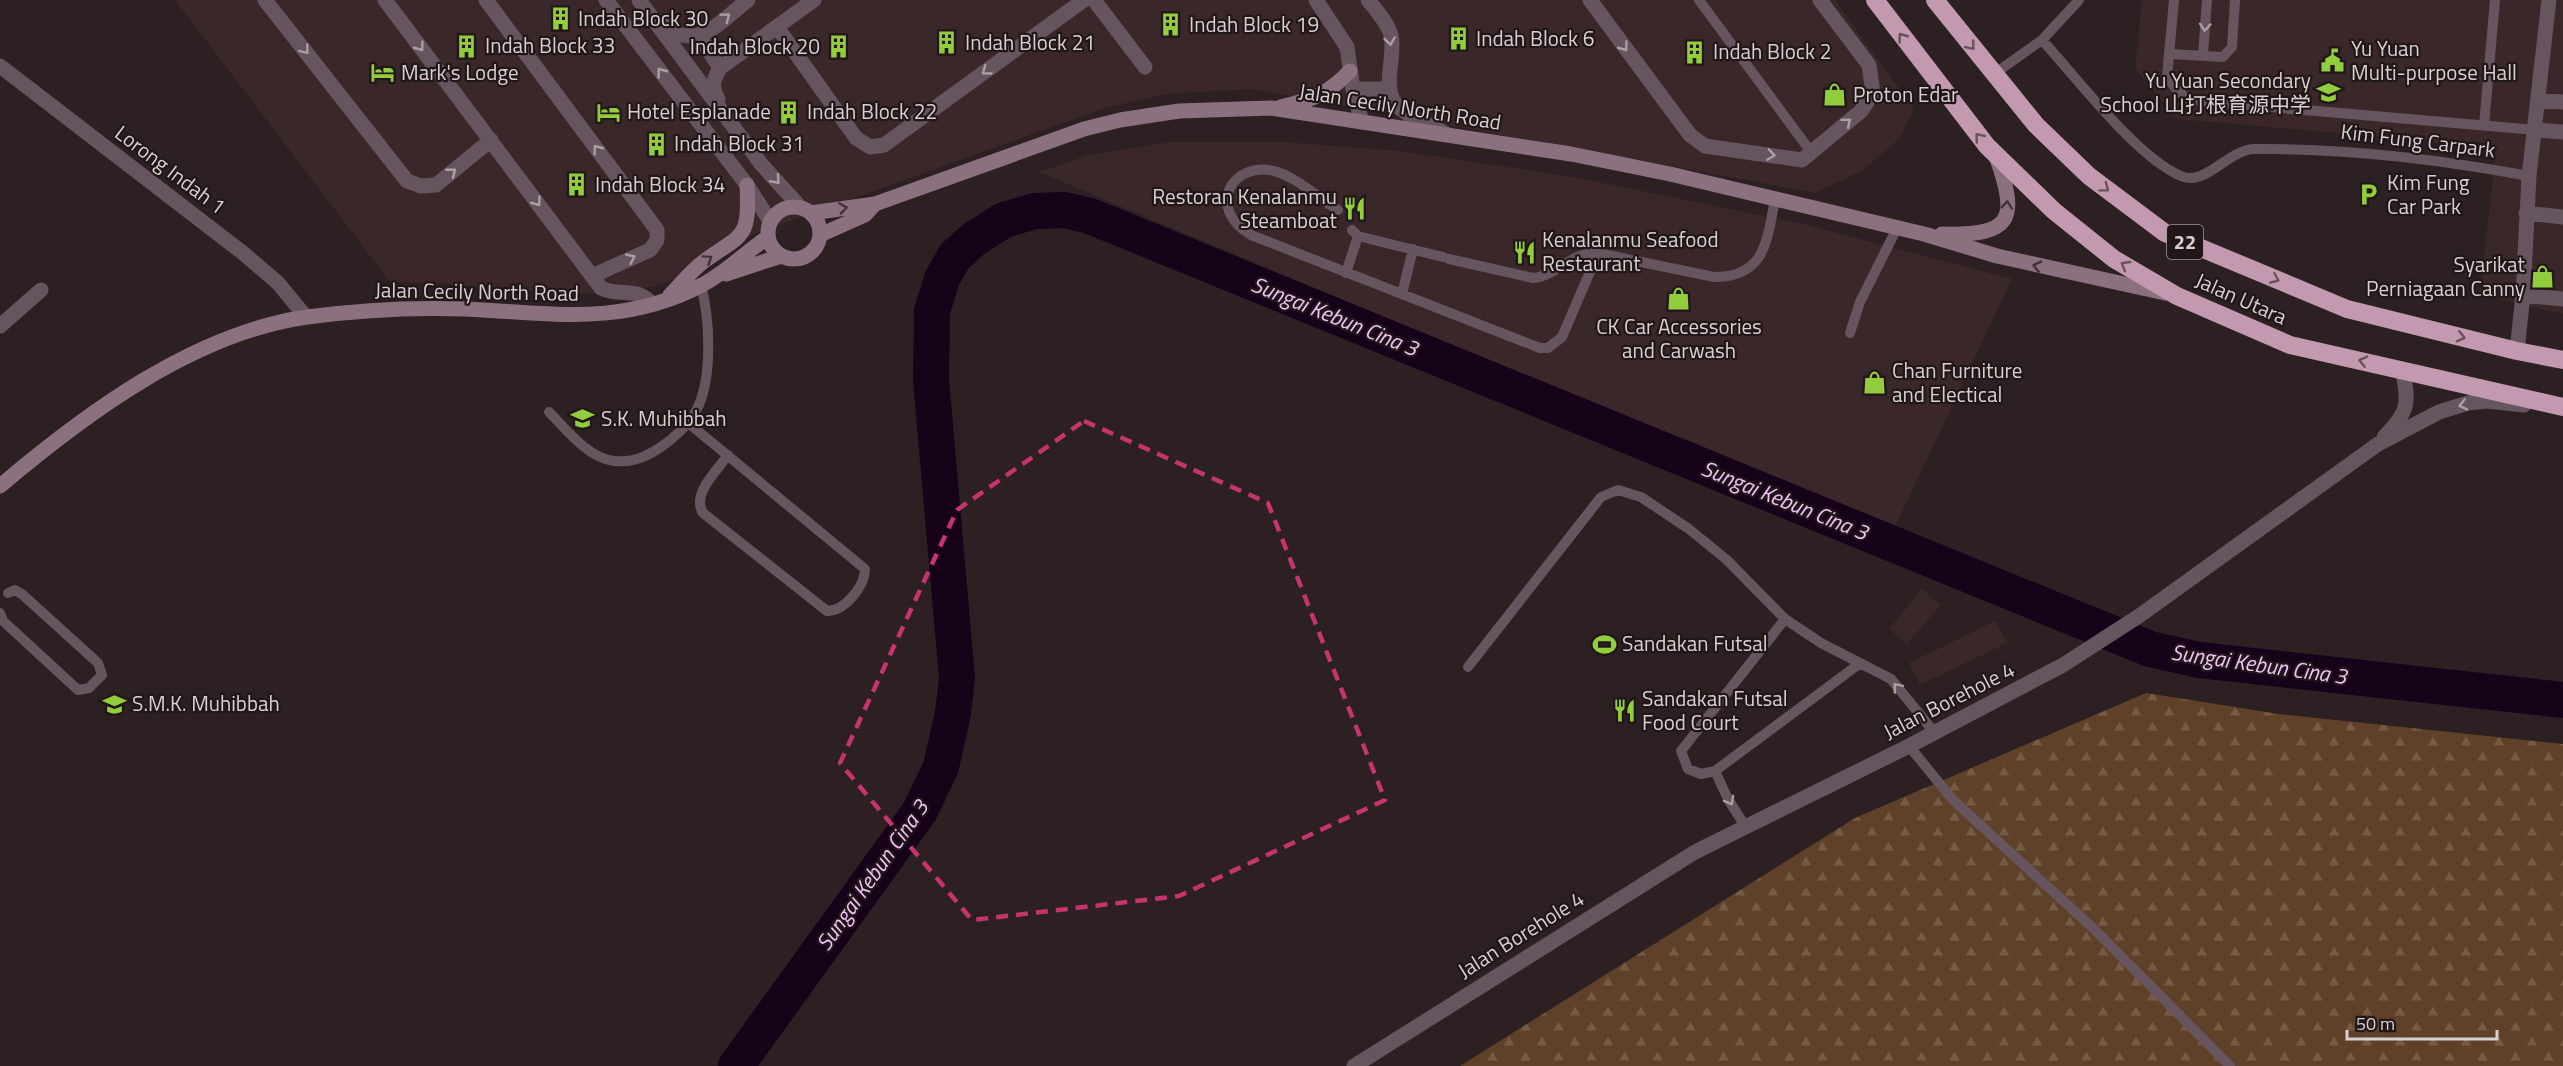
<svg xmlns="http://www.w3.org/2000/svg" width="2563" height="1066" viewBox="0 0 2563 1066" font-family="'Titillium Web','Noto Sans SC',sans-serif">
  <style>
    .built { fill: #392729 }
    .forest { fill: url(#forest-firs) }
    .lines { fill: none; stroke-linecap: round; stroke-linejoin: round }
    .river { stroke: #16031a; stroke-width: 36 }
    .lane { stroke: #66555e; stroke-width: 10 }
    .street { stroke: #66555e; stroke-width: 15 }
    .secondary { stroke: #8b717f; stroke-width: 15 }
    .highway { stroke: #c299af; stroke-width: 18 }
    .oneway { stroke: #aa9fa2 }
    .oneway2 { stroke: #6a525c }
    .oneway3 { stroke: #423237 }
    .marked { fill: none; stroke: #c5346d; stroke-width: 4.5; stroke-dasharray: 12 8; stroke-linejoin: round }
    .labels { text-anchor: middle; stroke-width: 4.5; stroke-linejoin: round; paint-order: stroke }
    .shield { fill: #221718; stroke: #a19899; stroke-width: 1.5 }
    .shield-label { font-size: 20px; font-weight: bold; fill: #d8d0d0 }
    .poi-label { font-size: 21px; fill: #d8d0d0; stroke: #221718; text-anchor: start }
    .street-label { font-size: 21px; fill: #d8d0d0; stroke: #221718 }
    .water-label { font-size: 22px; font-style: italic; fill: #f0c2f8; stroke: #221718 }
  </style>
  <defs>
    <pattern id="forest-firs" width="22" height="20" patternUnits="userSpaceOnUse" patternTransform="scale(1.5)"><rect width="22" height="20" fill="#5f4028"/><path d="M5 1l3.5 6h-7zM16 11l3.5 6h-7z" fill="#755b46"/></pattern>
  </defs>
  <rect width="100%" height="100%" fill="#2c2022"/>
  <!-- built -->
  <path class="built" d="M175,0H1835L1914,109L1899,139L1863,170L1816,193L1254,89L1166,94L1105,108L754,234L725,250L698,269L663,284L625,293L566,294L436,283L390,282Z
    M2142,0H2563V314L2480,294L2496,147L2177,119L2135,68Z
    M1171,142H1285L1400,151L1574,177L1803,224L2012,279L1895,527L1695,443L1554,389L1039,172L1089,155Z
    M1922,589L1941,605L1907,644L1889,629Z
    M1995,621L2007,643L1920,685L1909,663Z"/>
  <!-- forest -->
  <path class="forest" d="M2146,693L2279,714L2563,744V1066H1460L1855,818Z"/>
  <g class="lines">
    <!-- river -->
    <path class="river" d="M736,1066L920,811L941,767L953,713L957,678L931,380L932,311L942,279L954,257L974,239L1004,220L1035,211L1064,210L1090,216L2150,649L2199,660L2563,700"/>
    <!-- lane -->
    <path class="lane" d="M1699,0L1811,152
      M2174,0L2167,77L2177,90L2189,100L2536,130
      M2042,40C2077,78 2136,157 2181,176C2205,187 2228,150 2254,149C2347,148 2438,159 2529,176
      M2170,54L2223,57L2232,47L2235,0
      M2203,55L2207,0
      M1994,74L2042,40L2079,0
      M2484,125L2495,0
      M1338,210C1320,199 1293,175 1274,171C1232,161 1205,208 1251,235L1540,348H1548L1562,337L1598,253C1572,251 1557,276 1533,278L1449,259
      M1352,230L1358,236L1443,257
      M1598,253L1714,277C1766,277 1767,240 1775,199
      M1346,273L1358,236
      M1402,294L1413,249
      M1850,333L1860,302L1897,228
      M549,412C566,429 588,458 614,461C632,463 646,457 661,447C673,439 688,425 696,411C713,379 710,320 701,285
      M687,422L865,569C865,586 845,611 827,611L703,513C691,494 717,471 728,455
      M0,613L3,621L78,690L89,688L102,675L98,663L23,595L15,590L8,593
      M1468,667L1601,497L1618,490L1641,497L1689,529L1727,560L1785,619L1821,643L1891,679L1934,732
      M1909,746L1953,800L2094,929L2230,1066
      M1715,771L1859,664
      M1745,826L1728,799L1715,771L1701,774L1688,769L1681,751L1785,619"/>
    <!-- street -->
    <path class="street" d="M265,0L407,181L421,186L436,185L491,140
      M385,0L601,288C621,298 635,285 652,304
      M486,0L657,230V240L650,250L592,276
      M606,0L747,185L770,221
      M639,0L762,165L801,208
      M1094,0L1145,67
      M1316,0L1347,47L1353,89L1362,122
      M1368,0C1376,10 1387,22 1391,35C1396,55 1382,85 1395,103C1406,117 1431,125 1446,134
      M1590,0L1690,135L1705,146L1802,160L1861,111L1873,93L1869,65L1820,0
      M660,22C696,55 718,23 748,0
      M777,27L856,138L870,147L884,145L1084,0
      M699,36L720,68
      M0,66L243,253L278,283L306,317
      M1353,89H1390
      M718,99C711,87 713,80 720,68L814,0
      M2538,100L2563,102
      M2536,130L2563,132
      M2526,213L2563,217
      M2523,295L2563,299
      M0,326L41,290
      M2517,351L2523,295L2529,176L2549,0
      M2384,437C2408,413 2410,403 2402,370
      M1354,1066L1695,852L1909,746L2063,665L2139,616L2378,444L2439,412L2468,403L2486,401L2524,405"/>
    <!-- secondary -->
    <path class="secondary" d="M1280,107C1312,100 1327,95 1350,71
      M768 233a26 26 0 1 1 52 0a26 26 0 1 1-52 0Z
      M811,213L875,204L1084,129L1120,120L1179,111L1271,108L1571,154L1670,174L1924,234L1997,256L2165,293
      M1942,234C2012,236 2019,220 1996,156
      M820,235L865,215L875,204
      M726,274L781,256
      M670,295C681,284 691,271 703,262C743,233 750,240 747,185
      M0,486C85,414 194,333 307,317C359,310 413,307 466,309C552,313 621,327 702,285C725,273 746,252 768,237"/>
    <!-- highway -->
    <path class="highway" d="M1875,0L1987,146L2054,211L2114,259L2177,296L2290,345L2563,407
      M1935,0L2036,125L2089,176L2165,233L2347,309L2517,351L2563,360"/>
  </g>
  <!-- one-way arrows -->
  <defs><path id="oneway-chevron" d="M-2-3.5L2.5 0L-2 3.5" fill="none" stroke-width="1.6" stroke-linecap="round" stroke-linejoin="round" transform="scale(1.5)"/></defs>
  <g class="oneway">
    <use href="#oneway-chevron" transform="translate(726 17) rotate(-37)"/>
    <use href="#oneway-chevron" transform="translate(2205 27) rotate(94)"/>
    <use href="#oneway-chevron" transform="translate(1390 41) rotate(82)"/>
    <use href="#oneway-chevron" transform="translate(420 47) rotate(53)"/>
    <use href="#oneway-chevron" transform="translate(1624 47) rotate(53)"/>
    <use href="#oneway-chevron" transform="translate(305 50) rotate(52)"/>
    <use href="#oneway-chevron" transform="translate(986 71) rotate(144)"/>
    <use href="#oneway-chevron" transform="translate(661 72) rotate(-127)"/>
    <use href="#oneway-chevron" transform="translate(1847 122) rotate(-40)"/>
    <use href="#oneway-chevron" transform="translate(597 149) rotate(-127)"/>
    <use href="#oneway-chevron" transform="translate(1771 155) rotate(8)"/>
    <use href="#oneway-chevron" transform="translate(452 172) rotate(-39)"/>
    <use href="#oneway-chevron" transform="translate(776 180) rotate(48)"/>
    <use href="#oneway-chevron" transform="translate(537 202) rotate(53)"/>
    <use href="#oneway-chevron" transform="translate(631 258) rotate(-25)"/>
    <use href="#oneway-chevron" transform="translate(2463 405) rotate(166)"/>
    <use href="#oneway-chevron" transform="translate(1897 687) rotate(-130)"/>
    <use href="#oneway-chevron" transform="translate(1730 801) rotate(61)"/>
  </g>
  <g class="oneway2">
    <use href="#oneway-chevron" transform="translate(1902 37) rotate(-127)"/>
    <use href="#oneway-chevron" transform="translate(1971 46) rotate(51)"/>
    <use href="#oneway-chevron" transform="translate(1979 137) rotate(-129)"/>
    <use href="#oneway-chevron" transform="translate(2105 188) rotate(37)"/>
    <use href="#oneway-chevron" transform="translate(2125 265) rotate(-149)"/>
    <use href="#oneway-chevron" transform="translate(2275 279) rotate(23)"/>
    <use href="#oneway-chevron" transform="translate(2461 337) rotate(14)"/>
    <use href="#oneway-chevron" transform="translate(2363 361) rotate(-167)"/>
  </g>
  <g class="oneway3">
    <use href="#oneway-chevron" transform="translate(2007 205) rotate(-84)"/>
    <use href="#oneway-chevron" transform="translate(843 208) rotate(-8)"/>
    <use href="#oneway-chevron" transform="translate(708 259) rotate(-34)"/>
    <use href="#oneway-chevron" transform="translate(2037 266) rotate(-167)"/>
  </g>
  <!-- marked area -->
  <path class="marked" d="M1084,421L1268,503L1385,800L1179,896L972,920L840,763L957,510Z"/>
  <!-- icons -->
  <defs>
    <symbol id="building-bare" viewBox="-9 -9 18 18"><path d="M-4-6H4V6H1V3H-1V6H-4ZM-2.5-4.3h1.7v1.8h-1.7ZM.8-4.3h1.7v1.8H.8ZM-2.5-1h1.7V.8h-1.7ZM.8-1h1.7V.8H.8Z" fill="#92cd3e" stroke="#221718" stroke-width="2.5" paint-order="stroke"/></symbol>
    <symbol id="civic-bare" viewBox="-9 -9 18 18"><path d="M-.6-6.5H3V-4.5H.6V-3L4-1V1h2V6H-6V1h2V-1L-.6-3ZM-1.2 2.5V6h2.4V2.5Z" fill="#92cd3e" stroke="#221718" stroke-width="2.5" paint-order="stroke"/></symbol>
    <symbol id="hotel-bare" viewBox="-9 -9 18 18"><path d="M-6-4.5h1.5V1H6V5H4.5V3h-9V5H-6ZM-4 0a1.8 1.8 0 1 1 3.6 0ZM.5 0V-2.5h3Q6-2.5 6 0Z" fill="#92cd3e" stroke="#221718" stroke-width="2.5" paint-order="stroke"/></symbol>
    <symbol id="school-bare" viewBox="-9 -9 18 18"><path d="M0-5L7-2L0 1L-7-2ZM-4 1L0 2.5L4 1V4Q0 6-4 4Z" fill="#92cd3e" stroke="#221718" stroke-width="2.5" paint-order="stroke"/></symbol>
    <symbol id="shop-bare" viewBox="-9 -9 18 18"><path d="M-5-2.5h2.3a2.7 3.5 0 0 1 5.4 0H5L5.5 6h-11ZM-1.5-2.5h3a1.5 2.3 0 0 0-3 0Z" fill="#92cd3e" stroke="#221718" stroke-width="2.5" paint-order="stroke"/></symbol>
    <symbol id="parking-bare" viewBox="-9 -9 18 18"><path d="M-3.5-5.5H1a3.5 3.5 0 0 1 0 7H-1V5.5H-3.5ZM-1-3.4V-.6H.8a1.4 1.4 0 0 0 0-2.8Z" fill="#92cd3e" stroke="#221718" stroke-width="2.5" paint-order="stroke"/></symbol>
    <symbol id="restaurant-bare" viewBox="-9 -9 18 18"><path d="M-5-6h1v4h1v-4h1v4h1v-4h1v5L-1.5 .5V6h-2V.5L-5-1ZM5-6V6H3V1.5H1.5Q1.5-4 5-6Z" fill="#92cd3e" stroke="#221718" stroke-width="2.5" paint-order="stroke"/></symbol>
    <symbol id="stadium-bare" viewBox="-9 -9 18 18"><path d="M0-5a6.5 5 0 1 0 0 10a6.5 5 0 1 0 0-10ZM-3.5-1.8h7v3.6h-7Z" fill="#92cd3e" stroke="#221718" stroke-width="2.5" paint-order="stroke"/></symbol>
  </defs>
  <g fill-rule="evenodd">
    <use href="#building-bare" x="544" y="2" width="33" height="33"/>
    <use href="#building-bare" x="1154" y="8" width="33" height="33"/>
    <use href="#building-bare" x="1442" y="22" width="33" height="33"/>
    <use href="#building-bare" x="930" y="26" width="33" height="33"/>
    <use href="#building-bare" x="450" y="30" width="33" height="33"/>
    <use href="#building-bare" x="822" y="30" width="33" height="33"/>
    <use href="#building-bare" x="1678" y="36" width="33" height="33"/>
    <use href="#civic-bare" x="2316" y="44" width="33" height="33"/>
    <use href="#hotel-bare" x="366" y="56" width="33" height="33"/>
    <use href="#school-bare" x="2312" y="76" width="33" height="33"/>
    <use href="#shop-bare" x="1818" y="78" width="33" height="33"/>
    <use href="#hotel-bare" x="592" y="96" width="33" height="33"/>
    <use href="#building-bare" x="772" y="96" width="33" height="33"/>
    <use href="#building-bare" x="640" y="128" width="33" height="33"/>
    <use href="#building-bare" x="560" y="168" width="33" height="33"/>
    <use href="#parking-bare" x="2352" y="178" width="33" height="33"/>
    <use href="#restaurant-bare" x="1338" y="192" width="33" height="33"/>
    <use href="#restaurant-bare" x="1508" y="236" width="33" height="33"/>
    <use href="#shop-bare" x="2526" y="260" width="33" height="33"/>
    <use href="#shop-bare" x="1662" y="282" width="33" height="33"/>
    <use href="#shop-bare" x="1858" y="366" width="33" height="33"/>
    <use href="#school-bare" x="566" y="402" width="33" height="33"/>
    <use href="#stadium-bare" x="1588" y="628" width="33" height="33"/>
    <use href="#school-bare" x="98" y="688" width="33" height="33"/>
    <use href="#restaurant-bare" x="1608" y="694" width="33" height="33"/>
  </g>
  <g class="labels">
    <!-- shield labels -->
    <rect class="shield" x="2167" y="225" width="36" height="34" rx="4.5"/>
    <g class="shield-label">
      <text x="2185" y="249">22</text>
    </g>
    <!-- poi labels -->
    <g class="poi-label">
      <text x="578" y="26">Indah Block 30</text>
      <text x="1189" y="32">Indah Block 19</text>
      <text x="1476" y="46">Indah Block 6</text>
      <text x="965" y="50">Indah Block 21</text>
      <text x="485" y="53">Indah Block 33</text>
      <text x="820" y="54" text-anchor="end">Indah Block 20</text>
      <text x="2351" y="56">Yu Yuan<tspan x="2351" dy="24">Multi-purpose Hall</tspan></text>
      <text x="1713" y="59">Indah Block 2</text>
      <text x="401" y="80">Mark's Lodge</text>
      <text x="2311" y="88" text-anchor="end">Yu Yuan Secondary<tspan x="2311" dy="24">School 山打根育源中学</tspan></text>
      <text x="1853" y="102">Proton Edar</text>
      <text x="627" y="119">Hotel Esplanade</text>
      <text x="807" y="119">Indah Block 22</text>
      <text x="674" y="151">Indah Block 31</text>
      <text x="2387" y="190">Kim Fung<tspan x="2387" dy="24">Car Park</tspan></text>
      <text x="595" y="192">Indah Block 34</text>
      <text x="1337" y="204" text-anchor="end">Restoran Kenalanmu<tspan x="1337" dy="24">Steamboat</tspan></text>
      <text x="1542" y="247">Kenalanmu Seafood<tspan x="1542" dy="24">Restaurant</tspan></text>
      <text x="2525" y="272" text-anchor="end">Syarikat<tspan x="2525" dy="24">Perniagaan Canny</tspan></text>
      <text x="1679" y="334" text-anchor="middle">CK Car Accessories<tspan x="1679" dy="24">and Carwash</tspan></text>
      <text x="1892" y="378">Chan Furniture<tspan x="1892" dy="24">and Electical</tspan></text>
      <text x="601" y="426">S.K. Muhibbah</text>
      <text x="1622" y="651">Sandakan Futsal</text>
      <text x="1642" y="706">Sandakan Futsal<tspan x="1642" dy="24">Food Court</tspan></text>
      <text x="132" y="711">S.M.K. Muhibbah</text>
    </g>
    <!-- street labels -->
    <g class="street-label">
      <text transform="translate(1400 107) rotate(9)" y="7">Jalan Cecily North Road</text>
      <text transform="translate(2418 141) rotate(7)" y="7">Kim Fung Carpark</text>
      <text transform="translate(170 170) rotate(37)" y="7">Lorong Indah 1</text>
      <text transform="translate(477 292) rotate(1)" y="7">Jalan Cecily North Road</text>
      <text transform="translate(2241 299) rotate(24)" y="7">Jalan Utara</text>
      <text transform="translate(1949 701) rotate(-27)" y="7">Jalan Borehole 4</text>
      <text transform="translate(1521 935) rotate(-32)" y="7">Jalan Borehole 4</text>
    </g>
    <!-- water labels -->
    <g class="water-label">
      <text transform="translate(1335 316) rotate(22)" y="8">Sungai Kebun Cina 3</text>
      <text transform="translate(1785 500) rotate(22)" y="8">Sungai Kebun Cina 3</text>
      <text transform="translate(2259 664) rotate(8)" y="8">Sungai Kebun Cina 3</text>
      <text transform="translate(872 875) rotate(-55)" y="8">Sungai Kebun Cina 3</text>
    </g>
  </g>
  <!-- scale -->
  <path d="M2347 1030v9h150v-9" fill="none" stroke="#d8d0d0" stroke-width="3"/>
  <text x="2356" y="1030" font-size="18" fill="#d8d0d0" stroke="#221718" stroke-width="4.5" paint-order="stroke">50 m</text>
</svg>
